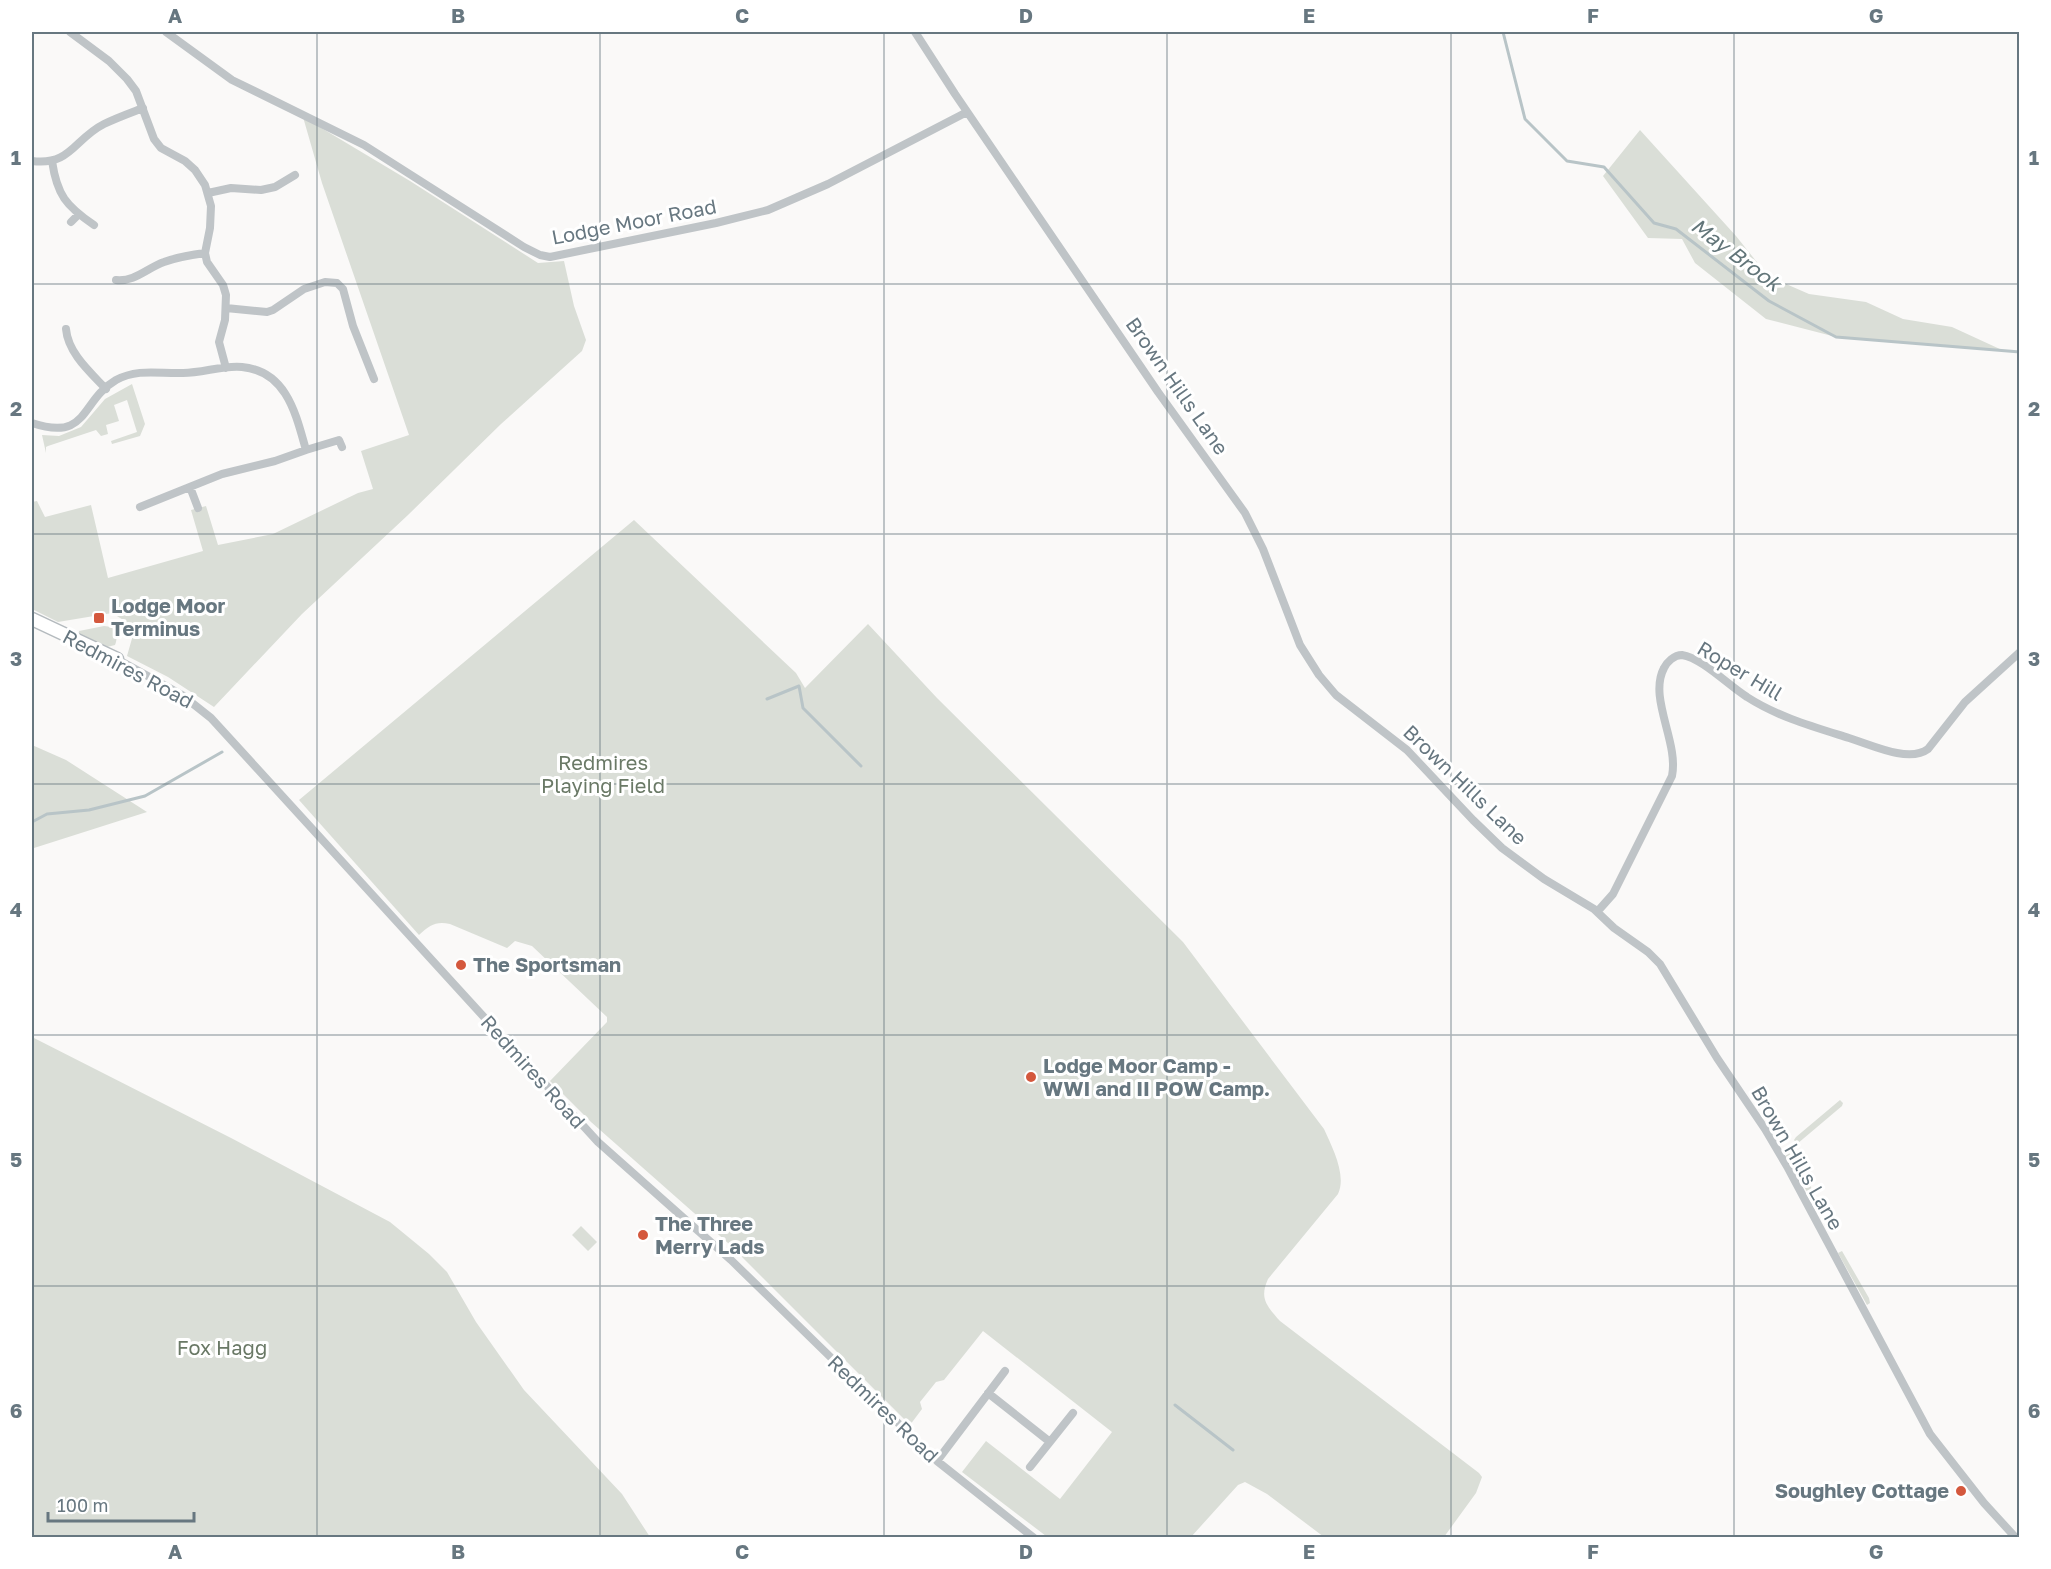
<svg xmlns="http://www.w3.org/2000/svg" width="2051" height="1569" viewBox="0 0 2051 1569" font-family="'Golos Text',sans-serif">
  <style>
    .green { fill: #daded7 }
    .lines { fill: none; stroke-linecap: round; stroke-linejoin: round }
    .stream { stroke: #b8c4c7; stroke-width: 3 }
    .secondary-casing { stroke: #b4babe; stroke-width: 15 }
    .street { stroke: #bfc4c7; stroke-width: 8 }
    .secondary { stroke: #fff; stroke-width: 12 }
    .grid { fill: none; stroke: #677780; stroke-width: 1.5; stroke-opacity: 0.55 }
    .poi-dot { fill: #d4583d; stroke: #fff; stroke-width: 2 }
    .labels { text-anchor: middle; stroke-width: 6; stroke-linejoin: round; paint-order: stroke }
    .street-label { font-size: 20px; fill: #677780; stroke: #fff }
    .poi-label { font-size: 20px; font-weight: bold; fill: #677780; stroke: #fff; text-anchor: start }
    .park-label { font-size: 20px; fill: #6a7966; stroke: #fff }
    .water-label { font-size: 21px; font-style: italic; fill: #627579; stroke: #fff }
    .neatline { fill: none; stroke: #677780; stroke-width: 2 }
    .grid-label { font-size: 20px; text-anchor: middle; font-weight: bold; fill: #677780 }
  </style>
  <rect width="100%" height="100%" fill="#faf9f8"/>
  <!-- green -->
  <path class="green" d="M303,117L410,181L538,263L564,261L574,306L586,340L582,351L501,424L408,515L302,614L214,707L168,677L127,656L133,635L125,621L112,613L58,622L32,609V502L37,501L45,517L91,505L108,578L203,551L191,510L206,506L218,545L273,534L358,493L373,489L361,451L409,435L322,183Z
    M1640,130L1736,236L1768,276L1809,294L1866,302L1903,319L1952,327L2002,350L1836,337L1766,319L1695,263L1682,239L1648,238L1603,176Z
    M132,384L145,424L140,436L112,444L111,441L137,432L127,400L114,405L119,421L106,425L108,434L101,436L96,430L48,446L46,447V453L42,435L59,436L81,427L105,399Z
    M634,520L796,673L805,688L868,624L937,698L1183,942L1324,1129C1332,1147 1347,1175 1338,1194L1268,1279C1259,1299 1267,1306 1280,1321L1479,1473L1482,1477L1476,1493L1444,1537H1324L1267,1494L1245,1482L1238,1485L1191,1537L1046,1536L962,1472L986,1441L1060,1499L1112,1432L983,1331L944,1380L936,1382L920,1402L922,1409L910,1425L728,1243L591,1122L550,1081L607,1022V1017L532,946L515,941L507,948L450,924C436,921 430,925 419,935L299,800Z
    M104,626L112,627C116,633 118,638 115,645L107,647L79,634V631Z
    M32,745L66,760L147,812L34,848L32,852Z
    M32,1037L233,1139L390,1222L429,1254L447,1272L476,1322L524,1390L622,1494L650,1537H32Z
    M1840,1100L1843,1103L1842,1106L1797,1144L1794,1140L1796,1137Z
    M1788,1151L1811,1187L1812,1191L1809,1195L1786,1156L1785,1152Z
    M581,1226L597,1242L588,1251L572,1235Z
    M1842,1251L1869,1298L1870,1303L1867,1305L1838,1253Z"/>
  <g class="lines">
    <!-- stream -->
    <path class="stream" d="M1503,32L1525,119L1567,161L1604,167L1654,223L1676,229L1769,301L1836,337L2020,352
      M767,699L799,686L803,708L861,766
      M32,822L47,814L89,810L145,796L222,752
      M1175,1405L1233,1450"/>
    <defs>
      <path id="secondary" d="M32,619L117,659"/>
    </defs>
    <!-- secondary casing -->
    <use href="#secondary" class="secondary-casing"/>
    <!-- street -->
    <path class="street" d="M70,32L109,61L127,79L136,91L154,139L161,148L185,161L195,170L205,185L211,206L210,228L205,253L207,262L223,285L226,295L225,320L219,342L226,368
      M166,32L232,80L364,145L524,247L540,255L550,257L716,223L768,210L828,184L967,112
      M915,32L955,94L1158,392L1245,513L1263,549L1300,645L1319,675L1336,695L1407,750L1473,820L1502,848L1544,879L1594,909L1614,928L1648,952L1660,964L1717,1058L1765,1129L1788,1168L1930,1434L1984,1503L2016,1538
      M32,161C71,166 74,139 104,124C116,118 130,113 143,108
      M52,161C57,195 66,206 94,225
      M208,193L231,188L261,190L275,187L295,175
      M71,222L78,215
      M116,280C135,282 147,268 164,262C177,257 191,255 205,253
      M226,308L267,312L273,310L304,289L325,282L337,283L343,289L353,326L374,379
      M66,329C68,353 90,372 106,389
      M32,423C89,442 80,401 116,380C138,368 160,374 183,373C203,373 223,365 242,367C287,371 296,415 306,450L275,461L222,474L140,507
      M306,450L339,440L342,447
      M190,487L198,508
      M117,659L182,695L211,718L598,1142L731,1260L937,1461L1034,1538
      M1597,912L1613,894L1672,776C1679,742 1648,698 1664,668C1667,662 1674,655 1682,655C1702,658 1729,686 1747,697C1778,717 1814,727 1849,738C1865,743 1881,750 1897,753C1908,755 1920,755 1928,749L1965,702L2020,652
      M988,1393L1050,1442
      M937,1461L1005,1371
      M1030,1467L1073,1413"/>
    <!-- secondary -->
    <use href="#secondary" class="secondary"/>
  </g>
  <!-- grid -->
  <path class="grid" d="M317,32V1538M600,32V1538M884,32V1538M1167,32V1538M1451,32V1538M1734,32V1538M32,284H2020M32,534H2020M32,784H2020M32,1035H2020M32,1286H2020"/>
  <!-- markers -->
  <g class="poi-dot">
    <rect x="93" y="612" width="12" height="12" rx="3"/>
    <circle cx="461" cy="965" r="6"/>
    <circle cx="1031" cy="1077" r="6"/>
    <circle cx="643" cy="1235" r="6"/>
    <circle cx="1961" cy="1491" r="6"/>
  </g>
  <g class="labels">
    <!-- street labels -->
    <g class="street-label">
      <text transform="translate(634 222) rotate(-11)" y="7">Lodge Moor Road</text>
      <text transform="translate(1177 386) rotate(55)" y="7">Brown Hills Lane</text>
      <text transform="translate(128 669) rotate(28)" y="7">Redmires Road</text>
      <text transform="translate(1740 671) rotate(31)" y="7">Roper Hill</text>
      <text transform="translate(1465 785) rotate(44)" y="7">Brown Hills Lane</text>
      <text transform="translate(533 1072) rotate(48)" y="7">Redmires Road</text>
      <text transform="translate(1797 1158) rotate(60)" y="7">Brown Hills Lane</text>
      <text transform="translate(883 1409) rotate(44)" y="7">Redmires Road</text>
    </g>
    <!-- poi labels -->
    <g class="poi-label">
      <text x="111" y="613">Lodge Moor<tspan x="111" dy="23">Terminus</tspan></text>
      <text x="473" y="972">The Sportsman</text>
      <text x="1043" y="1073">Lodge Moor Camp -<tspan x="1043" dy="23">WWI and II POW Camp.</tspan></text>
      <text x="655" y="1231">The Three<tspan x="655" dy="23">Merry Lads</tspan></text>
      <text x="1949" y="1498" text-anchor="end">Soughley Cottage</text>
    </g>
    <!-- park labels -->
    <g class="park-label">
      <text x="603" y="770">Redmires<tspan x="603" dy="23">Playing Field</tspan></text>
      <text x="222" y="1355">Fox Hagg</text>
    </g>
    <!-- water labels -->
    <g class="water-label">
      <text transform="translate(1736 255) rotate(37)" y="7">May Brook</text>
    </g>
  </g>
  <!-- border -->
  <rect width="2051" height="1569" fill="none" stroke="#ffffff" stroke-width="66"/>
  <!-- scale -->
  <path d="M48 1512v9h146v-9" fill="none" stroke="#677780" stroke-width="3"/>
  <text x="57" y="1512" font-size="18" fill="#677780" stroke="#ffffff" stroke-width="4.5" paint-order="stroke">100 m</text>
  <rect x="33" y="33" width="1985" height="1503" class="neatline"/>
  <g class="grid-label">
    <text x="175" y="23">A</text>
    <text x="458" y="23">B</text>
    <text x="742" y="23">C</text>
    <text x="1026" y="23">D</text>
    <text x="1309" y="23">E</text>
    <text x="1593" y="23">F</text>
    <text x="1876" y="23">G</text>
    <text x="16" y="165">1</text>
    <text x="2034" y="165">1</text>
    <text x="16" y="416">2</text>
    <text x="2034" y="416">2</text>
    <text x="16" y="666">3</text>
    <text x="2034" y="666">3</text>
    <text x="16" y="917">4</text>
    <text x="2034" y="917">4</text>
    <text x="16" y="1167">5</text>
    <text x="2034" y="1167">5</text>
    <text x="16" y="1418">6</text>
    <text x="2034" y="1418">6</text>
    <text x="175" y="1559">A</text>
    <text x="458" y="1559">B</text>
    <text x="742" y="1559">C</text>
    <text x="1026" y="1559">D</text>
    <text x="1309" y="1559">E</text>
    <text x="1593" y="1559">F</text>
    <text x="1876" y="1559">G</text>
  </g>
</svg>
